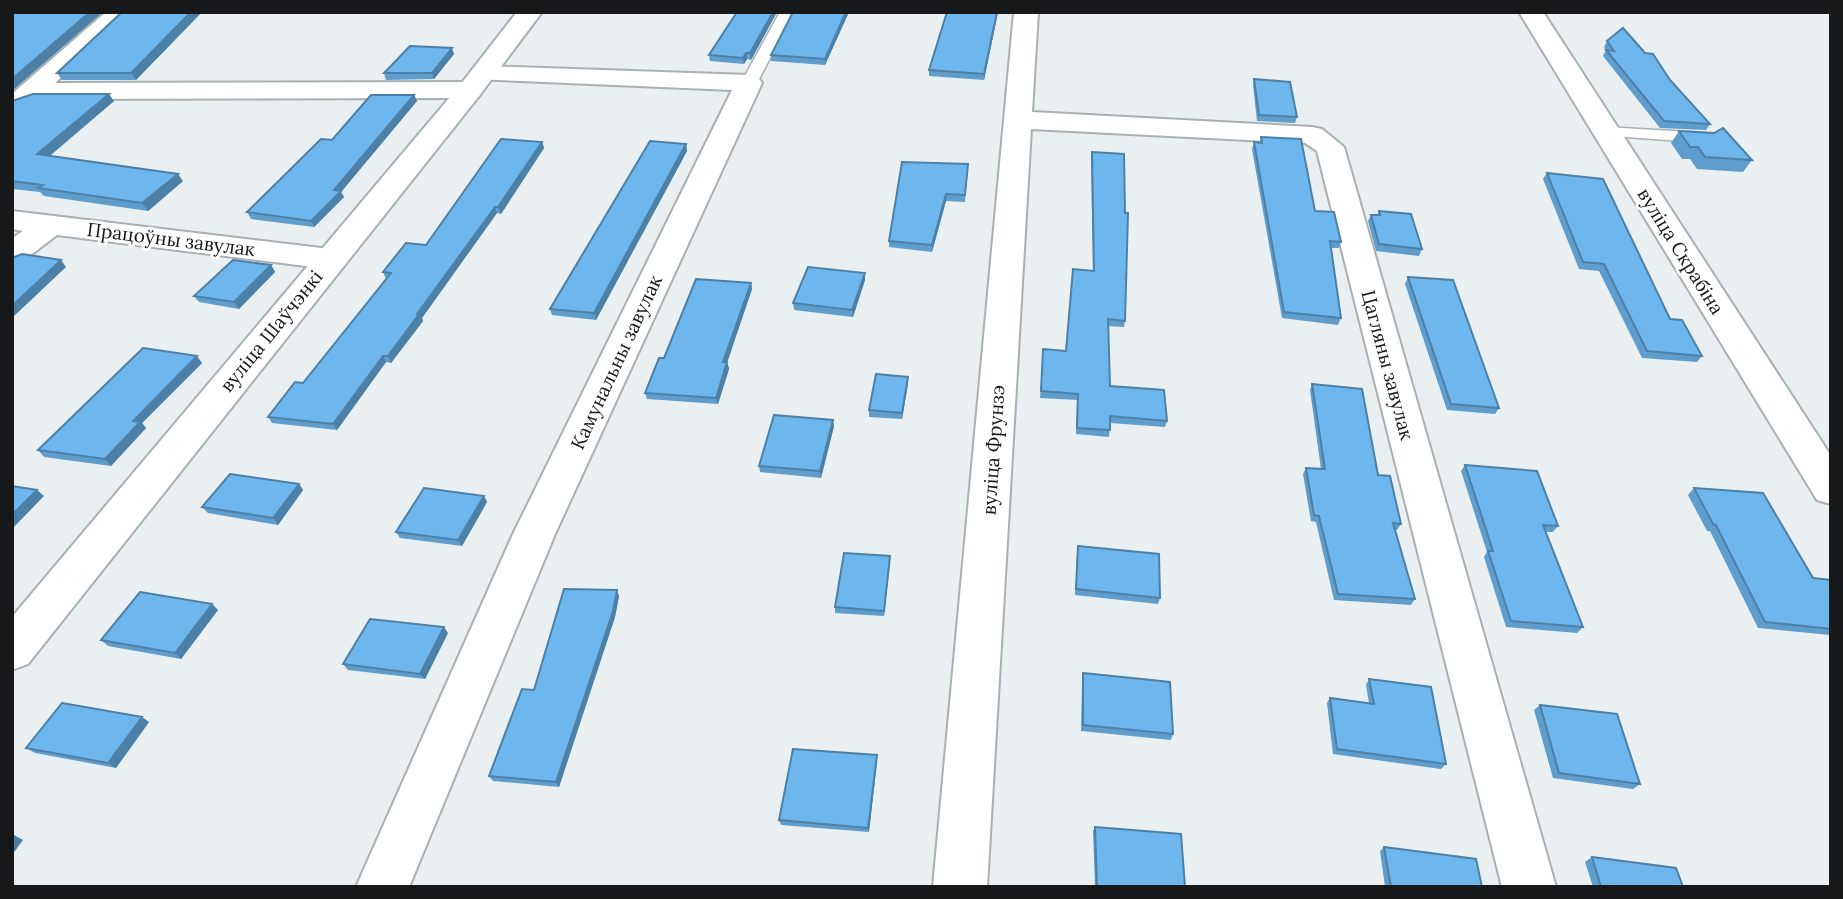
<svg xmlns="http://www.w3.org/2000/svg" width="1843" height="899" viewBox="0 0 1843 899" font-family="Lora,serif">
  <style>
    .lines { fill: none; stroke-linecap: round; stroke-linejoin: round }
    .lane-casing { stroke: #aab0b1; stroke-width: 3 }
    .street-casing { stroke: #aab0b1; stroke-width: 4 }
    .secondary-casing { stroke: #aab0b1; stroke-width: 4 }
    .lane { fill: #fff; fill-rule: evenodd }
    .street { fill: #fff; fill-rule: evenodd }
    .secondary { fill: #fff; fill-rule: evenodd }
    .wall { fill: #5f9dcd }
    .shaded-wall { fill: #4d80a7 }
    .building { fill: #6eb7ee; stroke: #4d80a7; stroke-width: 2 }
    .labels { text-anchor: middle; stroke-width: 6; stroke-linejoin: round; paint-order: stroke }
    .street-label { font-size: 19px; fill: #161819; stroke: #fff }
  </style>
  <rect width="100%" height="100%" fill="#eaeff1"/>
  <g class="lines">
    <defs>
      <path id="lane" d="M780,12H794L757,83L754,86H744L741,83Z
        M1606,127L1706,133L1714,138L1706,143L1600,135L1598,132L1600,129Z"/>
      <path id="street" d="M106,12H132L55,83L470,82L479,84L483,90L479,96L470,98L38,99C29,106 23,107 13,105V93Z
        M1014,12H1038L1032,112L1312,127L1322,129L1344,147L1556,887H1502L1317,151L1305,143L1031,129L987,887H933Z
        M1519,12H1543L1831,456V504L1817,500Z
        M483,66L749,75L758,77L762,83L555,534L409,887H356L513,534L732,90L474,79L470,74L474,69Z
        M12,211L330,249L341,252L346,259L341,266L330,269L57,235L23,261L12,264V238L23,231L12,229Z"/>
      <path id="secondary" d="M517,12H542L479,96L28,664L12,670V617L461,84Z"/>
    </defs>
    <!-- lane casing -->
    <use href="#lane" class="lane-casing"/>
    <!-- street casing -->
    <use href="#street" class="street-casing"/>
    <!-- secondary casing -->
    <use href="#secondary" class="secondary-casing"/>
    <!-- lane -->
    <use href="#lane" class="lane"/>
    <!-- street -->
    <use href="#street" class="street"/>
    <!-- secondary -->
    <use href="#secondary" class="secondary"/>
  </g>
  <!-- wall -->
  <path class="wall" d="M122,12H202L136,80H62L57,73Z
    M777,12L751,60L747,59L744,64L710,61L709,55Z
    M849,12L825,65L771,61V55Z
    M947,12H998L984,80L929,76V70Z
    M1607,41L1670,80L1710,124L1706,130L1660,128L1603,56L1606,50L1604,47Z
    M454,54L434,79L386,80L384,73Z
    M1254,79L1297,117L1295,123L1257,121L1253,85Z
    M414,95L417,101L341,192L344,197L314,227L251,219L247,212L332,140Z
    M12,101H114L50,156L183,181L148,211L44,196L40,192L12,189Z
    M1679,131L1752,160L1743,172L1697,169L1690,159H1682L1671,143Z
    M1261,137L1315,211L1341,242L1339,248H1331L1341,318L1338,325L1282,318L1252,149L1254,142L1260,143Z
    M542,142L544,148L501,214L497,213L422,318L423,321L391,363L386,362L337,430L272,423L268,417L303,383L386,279L383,272L426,245Z
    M686,144L687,151L596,320L552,315L550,309Z
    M1092,152L1125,321L1124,327L1108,326L1110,386L1167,421L1165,427L1110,423L1109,437L1076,434L1077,400L1040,398L1043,355L1066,351L1093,271L1091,158Z
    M968,164L965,202L946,201L932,252L889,247V241Z
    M1547,173L1702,356L1697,362L1642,358L1599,271L1579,269L1543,179Z
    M1379,211L1422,249L1419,256L1376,251L1368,221L1371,215H1377Z
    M271,265L275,272L239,309L199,302L194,296Z
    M865,273V280L853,317L794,310L793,303Z
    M1408,277L1499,408L1495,414L1447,410L1405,284Z
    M751,283L752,289L727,362L729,369L718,404L647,399L645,393L664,358Z
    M202,363L142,423L146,428L111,466L44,457L38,450Z
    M908,383L902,419L869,417V410Z
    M1312,384L1378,475L1401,524L1397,530H1395L1415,599L1411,605L1334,600L1316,522L1311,521L1303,474L1306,468L1321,469L1310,390Z
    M834,426L821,478L760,472L759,466Z
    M1465,465L1558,526L1553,532H1546L1583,627L1577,633L1506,627L1484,557L1487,552L1461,471Z
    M299,484L303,490L278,525L208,513L202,507Z
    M1694,488L1813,578L1831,580V635L1758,628L1710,531H1707L1688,495Z
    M484,496L487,502L462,546L400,538L396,532Z
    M1078,546L1160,598L1158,604L1075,595L1077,552Z
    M890,562L884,616L835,613V607Z
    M619,596L615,617L559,787L493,781L489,776L534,690Z
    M212,604L218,610L181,659L108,646L101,640Z
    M448,633L425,679L348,670L343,664Z
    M1083,673L1173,734L1171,740L1081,731L1082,679Z
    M1369,679L1446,764L1441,769L1333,754L1327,703L1330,698L1369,703L1366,685Z
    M1540,705L1640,784L1633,789L1553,778L1534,710Z
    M149,722L116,768L35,753L26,748Z
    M877,761L869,832L781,825L779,820Z
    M1095,827L1185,887H1095L1093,831Z
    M1384,847L1482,887H1385L1380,851Z
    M1592,857L1683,887H1593L1585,862Z"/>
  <!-- shaded-wall -->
  <path class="shaded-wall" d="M90,12H103L12,91V79Z
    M191,12H202L136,80L131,73Z
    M773,12H777L751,60L750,53Z
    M846,12H849L825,65V59Z
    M997,12H998L984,80V74Z
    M452,48L454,54L434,79L432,73Z
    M746,53L747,59L744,64L743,58Z
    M109,94L114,101L43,161L37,154Z
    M414,95L417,101L341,192L344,197L314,227L311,221L334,190Z
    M542,142L544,148L501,214L498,207Z
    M686,144L687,151L596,320L594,313Z
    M178,174L183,181L148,211L142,203Z
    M946,194V201L932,252V245Z
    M495,207L497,213L422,318L423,321L391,363L388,356L417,314Z
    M61,260L66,267L12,318V306Z
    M271,265L275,272L239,309L234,302Z
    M865,273V280L853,317L852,310Z
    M751,283L752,289L725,369L723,362Z
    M197,356L202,363L142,423L146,428L111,466L105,459L133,421Z
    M383,356L386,362L337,430L333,424Z
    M727,362L729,369L718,404L716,398Z
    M908,377V383L902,419V413Z
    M833,420L834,426L821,478L820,471Z
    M299,484L303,490L278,525L273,518Z
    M37,490L44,496L12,529V515Z
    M484,496L487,502L462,546L458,540Z
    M890,556V562L884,616V611Z
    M617,590L619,596L615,617L559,787L556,782Z
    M212,604L218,610L181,659L175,653Z
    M444,627L448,633L425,679L420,674Z
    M142,717L149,722L116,768L108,763Z
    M877,755V761L869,832L868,828Z
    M14,835L23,840L12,855V838Z"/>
  <!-- building -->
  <path class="building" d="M12,12H90L12,79Z
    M122,12H191L131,73H57Z
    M737,12H773L750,53H746L743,58L709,55Z
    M793,12H846L825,59L771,55Z
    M947,12H997L984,74L929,70Z
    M1623,28L1645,53L1653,54L1670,80L1710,124L1664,121L1606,50L1614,51L1607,41Z
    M410,46L452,48L432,73H384Z
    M1254,79L1290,82L1297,117L1259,115Z
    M33,94H109L37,154L178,174L142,203L38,188L43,185L12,181V101Z
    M371,95H414L334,190L341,191L311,221L247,212L321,139L332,140Z
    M1723,128L1752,160L1705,157L1698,147H1690L1679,131L1714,133Z
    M1261,137L1301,139L1315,211L1334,212L1341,242L1330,241L1341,318L1284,312L1254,142L1262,143Z
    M501,139L542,142L498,207H495L417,314H419L388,356H383L333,424L268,417L295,382L303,383L391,273L383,272L406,243L426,245Z
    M650,141L686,144L594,313L550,309Z
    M1092,152L1124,154L1125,213H1128L1125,321L1108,319L1110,386L1164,390L1167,421L1110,416V430L1077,428L1078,394L1041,391L1043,349L1066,351L1073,269L1094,271Z
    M902,162L968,164L965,195L946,194L932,245L889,241Z
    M1547,173L1603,179L1670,319L1682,320L1702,356L1647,351L1604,264L1583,262Z
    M1379,211L1411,214L1422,249L1379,244L1371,215H1380Z
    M22,254L61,260L12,306V258Z
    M233,260L271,265L234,302L194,296Z
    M808,267L865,273L852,310L793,303Z
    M1408,277L1453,280L1499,408L1451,404Z
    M696,279L751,283L723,362H727L716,398L645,393L659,358H664Z
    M143,348L197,356L133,421L140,422L105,459L38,450Z
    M876,374L908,377L902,413L869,410Z
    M1312,384L1362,389L1378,475L1390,476L1401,524L1393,523L1415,599L1338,594L1319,516L1314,515L1306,468L1325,469Z
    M774,415L833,420L820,471L759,466Z
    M1465,465L1537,471L1558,526L1543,525L1583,627L1511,621L1488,551H1493Z
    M230,474L299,484L273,518L202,507Z
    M12,486L37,490L12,515Z
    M424,488L484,496L458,540L396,532Z
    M1694,488L1763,493L1813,578L1831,580V629L1765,622L1716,525L1713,524Z
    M1078,546L1159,554L1160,598L1076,589Z
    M844,553L890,556L884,611L835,607Z
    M564,589L617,590L613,611L556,782L489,776L522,689L534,690Z
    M140,592L212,604L175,653L101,640Z
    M370,619L444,627L420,674L343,664Z
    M1083,673L1170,682L1173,734L1083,725Z
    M1369,679L1431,687L1446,764L1337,749L1330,698L1374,704Z
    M62,703L142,717L108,763L26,748Z
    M1540,705L1617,714L1640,784L1559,773Z
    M793,749L877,755L868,828L779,820Z
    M1095,827L1181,834L1185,887H1097Z
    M1384,847L1476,859L1482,887H1391Z
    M1592,857L1676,868L1683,887H1601Z"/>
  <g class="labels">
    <!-- street labels -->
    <g class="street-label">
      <text transform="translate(171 239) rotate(7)" y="7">Працоўны завулак</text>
      <text transform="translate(1681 251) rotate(58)" y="7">вуліца Скрабіна</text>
      <text transform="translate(271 331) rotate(-51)" y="7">вуліца Шаўчэнкі</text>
      <text transform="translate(616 362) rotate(-65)" y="7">Камунальны завулак</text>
      <text transform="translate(1388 365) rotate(75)" y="7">Цагляны завулак</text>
      <text transform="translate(993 450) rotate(-86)" y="7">вуліца Фрунзэ</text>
    </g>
  </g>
  <!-- border -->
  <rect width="1843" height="899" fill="none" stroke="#161819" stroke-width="28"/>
</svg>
